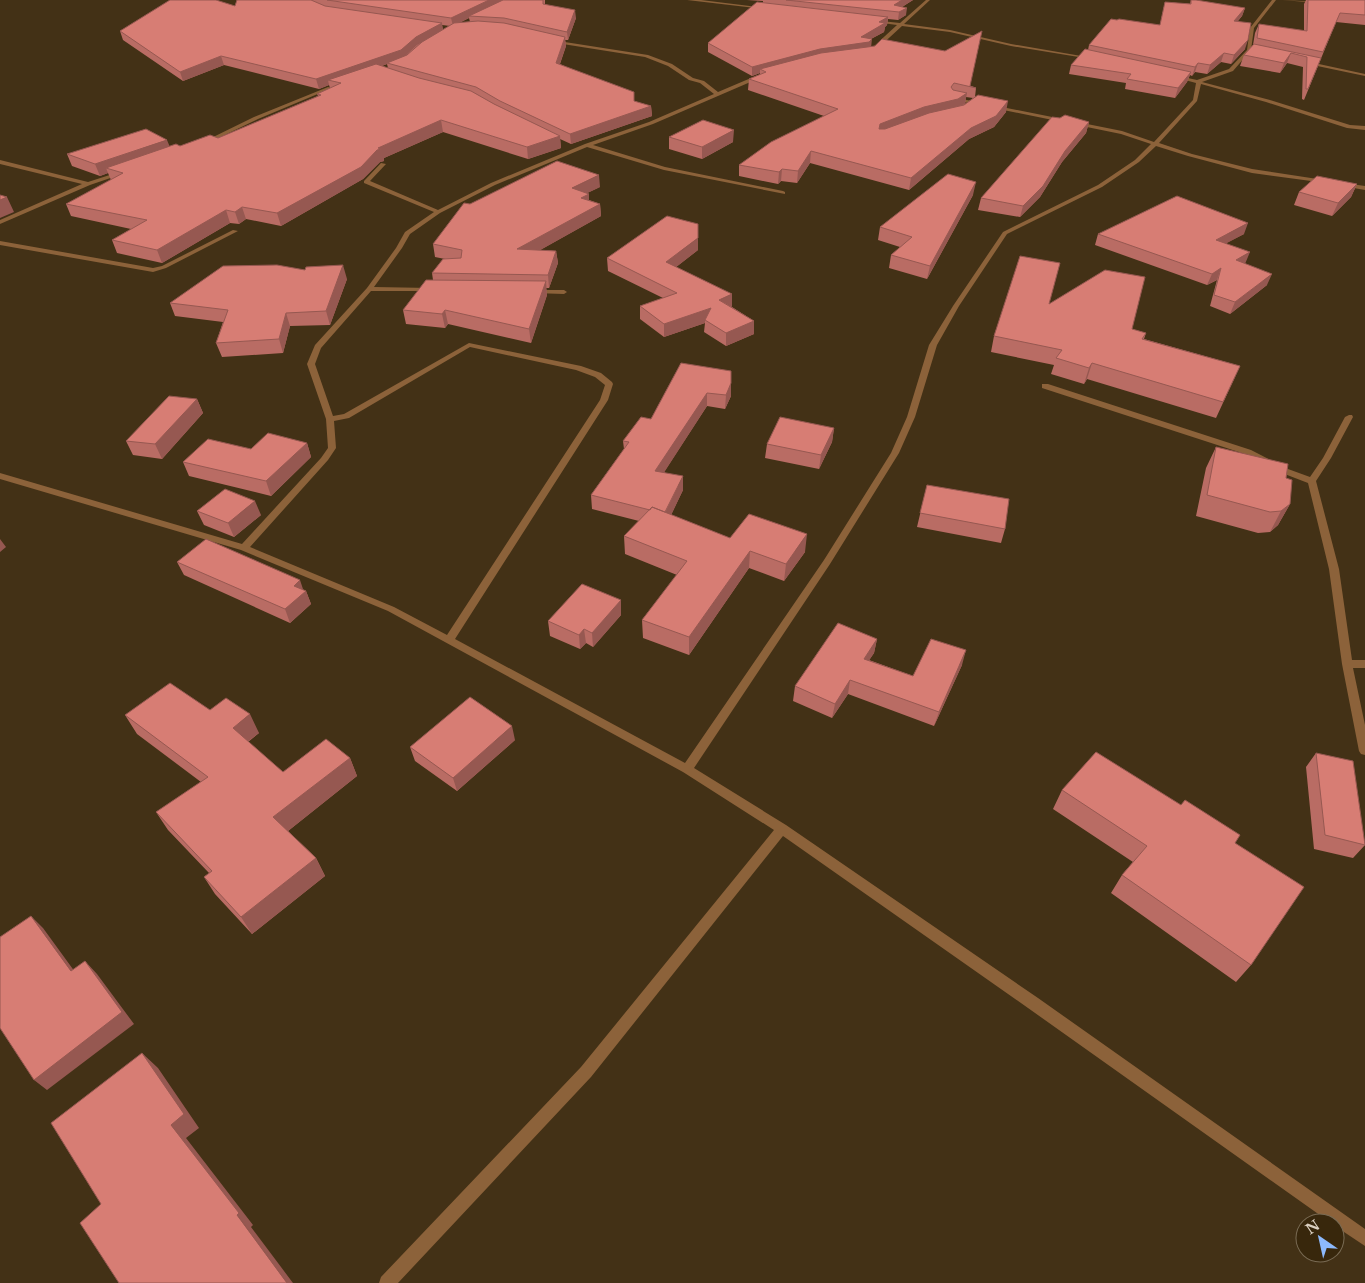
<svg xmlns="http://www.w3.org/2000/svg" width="1365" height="1283" viewBox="0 0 1365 1283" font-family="'Libre Baskerville',serif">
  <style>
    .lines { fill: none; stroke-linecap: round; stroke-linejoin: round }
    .street { fill: #8c623a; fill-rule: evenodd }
    .wall { fill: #b96c64; fill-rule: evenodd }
    .shaded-wall { fill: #965851 }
    .building { fill: #d77d74; stroke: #965851 }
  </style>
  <rect width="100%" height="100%" fill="#433116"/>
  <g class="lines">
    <!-- street -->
    <path class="street" d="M687,0H701L767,8L765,9Z
      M926,0H930L904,24L950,30L1011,44L1093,58L1091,59L1011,46L950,32L902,26L877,49H873V47L897,25L874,22L872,20L900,23Z
      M1272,0H1276L1254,28L1251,50L1233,71L1202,82L1270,100L1350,125L1365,126V130L1347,128L1266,102L1201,84L1197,101L1159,143L1192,154L1252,169L1324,180L1327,182L1326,183L1252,173L1188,156L1156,146L1139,162L1102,187L1007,234L959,306L937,345L915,417L899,453L830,564L694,768L786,825L1038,998L1365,1229V1246L1335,1226V1223H1331L1028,1008L783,836L591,1077L398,1283H379L381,1277L581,1067L774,830L683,772L388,611L241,550L0,479V473L242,544L321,458L328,448L326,419L307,364L315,345L367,288L396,248L405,232L434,212L364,183V181L381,163L386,164L370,181L438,210L491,183L585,144L649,122L714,94L700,83L689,80L668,66L645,57L550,42L552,40L648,55L672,64L693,78L704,81L718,92L758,75H762V77L653,124L593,145L665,167L783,191L785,192V194L664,170L587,147L495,185L440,213L410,234L402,248L374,287L431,288L433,289V291H371L321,348L315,364L333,416L344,414L469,343L581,366L601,373L612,382L613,384L608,400L455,639L685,763L824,560L891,453L907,417L929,345L953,306L1003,232L1098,185L1135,160L1151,144L1121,134L954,100L952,97L1122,131L1154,142L1193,100L1196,83L1174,77V75L1197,80L1229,69L1247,50L1250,28ZM470,347L576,370L595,377L605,385L600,400L447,635L394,607L250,547L328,460L336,448L334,421L349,418Z
      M1282,0L1321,2L1319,3Z
      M1305,61L1365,74V76L1303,63Z
      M328,87L332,88L258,119L208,143L203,142L254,117Z
      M0,160L88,182L122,171L125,173L90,185L0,224V220L82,184L0,164Z
      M1344,183L1365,186V190L1342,186L1341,185Z
      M233,230L238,231L166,268L153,272L0,245V241L153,268L162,266Z
      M535,290H564L567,292L564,294L533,293V291Z
      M1042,384H1048L1251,450L1288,469L1310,477L1323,458L1345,417L1349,415H1352L1353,417L1331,458L1316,481L1339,569L1352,660H1365V668H1353L1365,725V755L1361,754L1359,751L1342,664L1329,569L1308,483L1282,473L1245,454L1042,388Z"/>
  </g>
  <!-- wall -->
  <path class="wall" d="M237,0H545V4L576,18L568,40H565L566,46L560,64L634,101L651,106L652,116L571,144L560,139L561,148L528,159L443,132L384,158V161L380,162L363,179L281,226L246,219L239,224L230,223L162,263L117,253L112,240L131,229L71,216L66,204L111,180L108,173L100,176L72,166L67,154L170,146H180L218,138L318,96L317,94L330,88L329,85L319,89L224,65L183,81L123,40L120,31L235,6ZM469,18L470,22L459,23ZM442,25L450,26L443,30ZM387,64L388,68L382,66Z
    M747,0H913L902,7L906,15L898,20L888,19L887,25L885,27L884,32L871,39V46L970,86L976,88L975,97L1006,112L994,127L969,139L909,190L810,163L797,183L781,181L778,184L739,176V165L824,116L748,90L749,79L760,75V73L752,76L708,52V43L763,3V1ZM966,97L973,98L965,104Z
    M1191,0L1245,8L1242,16L1238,21L1245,49L1231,64L1221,62L1207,74L1195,72L1192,76L1190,75L1187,82L1175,98L1125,89L1126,83L1069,74L1071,65L1088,50L1089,45L1160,25L1165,2L1190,4Z
    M1306,0H1365V25L1336,22L1304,100L1302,99L1303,67L1287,63L1280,73L1240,66L1244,55L1253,45L1255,33L1259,24L1304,31V4Z
    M1060,118L1089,122L1086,133L1062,162L1040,197L1020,217L978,210L981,198Z
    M669,137L733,142L702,159L669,149Z
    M1357,184L1351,197L1332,216L1294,205L1299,192Z
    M600,187L587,193L589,200L600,204L601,216L540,250L556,251L558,263L549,288H546L547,295L531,343L448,324L445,328L406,324L403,310L433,280L432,273L445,259L435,257L433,244L470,204Z
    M973,195L927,279L889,268L891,255L900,247L878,240L880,227Z
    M1098,234H1244L1226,243L1245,264L1267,285L1230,314L1210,306L1217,280L1207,285L1095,245Z
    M698,250L676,267L732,307L754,321V334L726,346L704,332L705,323L664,337L640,319V306L663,298L608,271L607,258Z
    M347,279L330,325L290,326L283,353L222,357L216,343L223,322L175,316L170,303Z
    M1132,329L1146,333L1144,339L1240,366L1216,418L1087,379L1084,384L1051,374L1054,365L991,352L994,336Z
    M681,363L731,383V396L725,409L707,406L664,472L683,490L671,515L730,538L805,552L784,581L749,568L689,655L643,638L642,620L677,575L625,554L624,536L639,521L592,509L591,495L624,449L623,441L651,419Z
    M197,399L203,413L162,459L133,455L126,441Z
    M834,428L832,442L819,469L765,458L767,444Z
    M307,443L311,457L271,496L189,476L183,462L251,449Z
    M1216,447L1286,478L1290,504L1278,525L1270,532L1258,533L1196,516L1206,468Z
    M927,485L1005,529L1001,543L917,527Z
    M197,511L261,515L234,537L204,525Z
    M177,562L304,590L306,591L311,604L290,623L184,575Z
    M621,600V615L593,647L586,643L580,649L550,636L548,621Z
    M877,639L874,653L869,660L913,676L962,665L934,726L848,694L832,718L793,701L795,686Z
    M210,710L259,733L248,742L283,772L350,758L357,776L288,831L316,858L325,876L252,934L215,894L204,877L209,873L168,830L156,812L201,782L137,734L125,715Z
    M515,740L457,791L415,761L410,747Z
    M1316,753L1365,845L1353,858L1314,849L1306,767Z
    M1062,790L1235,843L1251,965L1236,982L1111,893L1122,875L1133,862L1053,809Z"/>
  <!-- shaded-wall -->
  <path class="shaded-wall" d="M489,0H507L469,16V18L453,26L451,18Z
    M902,0H913L894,12V5Z
    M907,8L906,15L898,20L899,12Z
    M1245,8L1242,16L1231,29L1234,21Z
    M575,10L576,18L568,40L567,32Z
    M888,17L887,25L885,27L884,32L865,42L872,39L871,48L760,69V73L752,76V67L861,37L879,22Z
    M442,23L443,31L417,45L403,58L387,63V64L336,82L328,80L329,85L319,89L316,79Z
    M565,37L566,46L557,72L556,63Z
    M1248,40L1245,49L1231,64L1234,55Z
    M1224,53L1221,62L1207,74L1210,65Z
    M1291,53L1287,63L1280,73L1284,63Z
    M221,56L224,65L183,81L180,72Z
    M1198,63L1195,72L1192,76L1195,67Z
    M1191,72L1187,82L1175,98L1178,88Z
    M967,93L965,104L878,135L880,124L924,107Z
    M1008,101L1006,112L994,127L969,139L909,190L911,178L971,128Z
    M651,106L652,116L571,144L570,134Z
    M441,120L443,132L384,158V161L380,162L363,179L281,226L277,213L378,148Z
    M1089,122L1086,133L1062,162L1040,197L1020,217L1023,206L1065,151Z
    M734,130L733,142L702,159V147Z
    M560,136L561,148L528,159L527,147Z
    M167,140L172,152L106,168L108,173L100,176L95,164Z
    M811,151L810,163L797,183L798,171Z
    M782,169L781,181L778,184L779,172Z
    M599,175L600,187L573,200L572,188Z
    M976,182L973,195L927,279L930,266Z
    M1357,184L1351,197L1332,216L1338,203Z
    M589,194V206L581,198Z
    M7,197L14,212L0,218V200Z
    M600,204L601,216L519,262L517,249Z
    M242,207L246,219L239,224L235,212Z
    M226,210L230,223L162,263L157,250Z
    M1248,223L1244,234L1212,251L1216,240Z
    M698,238V250L666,275V262Z
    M556,251L558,263L549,288L548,275Z
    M1250,252L1245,264L1236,260Z
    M343,265L347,279L330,325L326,311Z
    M1221,268L1217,280L1207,285L1212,274Z
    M1272,274L1267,285L1230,314L1235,302Z
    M546,281L547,295L531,343L529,329Z
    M732,294V307L719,300Z
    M711,308L705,320V323L664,337V324Z
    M445,310L448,324L445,328L442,314Z
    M286,313L290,326L283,353L279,339Z
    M754,321V334L726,346V333Z
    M1092,363L1087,379L1084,384L1089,368Z
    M731,383V396L725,409L726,395Z
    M707,393V406L656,485L655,471Z
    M197,399L203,413L162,459L155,444Z
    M834,428L832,442L819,469L821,455Z
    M307,443L311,457L271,496L266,481Z
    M683,476V490L665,528V513Z
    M255,501L261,515L234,537L228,523Z
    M1290,504L1278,525L1270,532L1281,511Z
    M807,534L805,552L784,581L786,564Z
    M0,539L6,547L0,552Z
    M750,551L749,568L689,655V637Z
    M300,580L304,592L306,591L311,604L290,623L285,609L294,586Z
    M621,600V615L593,647L592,633Z
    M584,629L586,643L580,649L579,635Z
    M877,639L874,653L861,673L864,659Z
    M966,650L962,665L934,726L939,712Z
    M850,680L848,694L832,718L835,704Z
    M250,714L259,733L242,746L233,728Z
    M512,726L515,740L457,791L453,778Z
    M350,758L357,776L283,835L273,817Z
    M316,858L325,876L252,934L241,917Z
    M31,916L43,928L83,983L71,971Z
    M85,961L97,974L134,1024L47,1090L34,1080Z
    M142,1053L158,1068L199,1128L186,1138L253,1225L251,1227L293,1283H287L171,1125Z"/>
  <!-- building -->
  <path class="building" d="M170,0H216L235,6L237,0H311L325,6L442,23L416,37L401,50L316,79L221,56L180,72L120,31Z
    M327,0H489L451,18Z
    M503,0H543V4L575,10L567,32L504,18L469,16Z
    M786,0H902L894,5L907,8L899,12Z
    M1191,0H1196L1245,8L1234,21L1251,23L1248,40L1234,55L1224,53L1210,65L1198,63L1195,67L1089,45L1111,19L1117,20L1119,19L1160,25L1165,2L1191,4Z
    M1308,0H1365V15L1340,13L1323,52L1257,38L1259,24L1307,31Z
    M757,2L888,17L879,22L885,23L861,37L872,39L869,42L820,49L752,67L708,43Z
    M478,21L504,23L565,37L556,63L634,92V101L651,106L570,134L500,101L476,87L387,63L407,55L422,42L454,23Z
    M982,31L970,86L976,88L954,83L951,87L953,90L967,93L958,99L924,107L880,124L879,129H885L929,113L964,105L978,95L1008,101L996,116L971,128L911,178L811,151L798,171L782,169L779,172L739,165L771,142L838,109L749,79L766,72L760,69L821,53L875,46L882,39L945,51Z
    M1254,44L1321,58L1308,89H1306L1307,57L1291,53L1284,63L1244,55Z
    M1085,49L1191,72L1178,88L1127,79L1131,74L1071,65Z
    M376,64L419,78L471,91L494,104L560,136L527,147L441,120L378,148L382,149L377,150L361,167L277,213L242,207L235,212L226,210L157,250L112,240L147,220L66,204L123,173L106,168L176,144L180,146L210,135L218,138L321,95L317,94L341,83L328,80Z
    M1065,115L1089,122L1065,151L1043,186L1023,206L981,198L1052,117L1060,118Z
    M703,120L734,130L702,147L669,137Z
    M146,129L167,140L95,164L67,154Z
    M557,161L599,175L572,188L589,194L581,198L600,204L517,249L556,251L548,275L432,273L443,259L461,258L462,250L433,244L464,203L470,204Z
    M948,174L976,182L930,266L891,255L912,237L880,227Z
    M1317,176L1357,184L1338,203L1299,192Z
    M0,195L7,197L0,200Z
    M1177,196L1248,223L1216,240L1250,252L1236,260L1272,274L1235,302L1214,295L1221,268L1212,274L1098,234Z
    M667,216L698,224V238L666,262L732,294L719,300L754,321L726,333L705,320L711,308L664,324L640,306L677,293L607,258Z
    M1020,256L1060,263L1049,304L1105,270L1145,277L1132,329L1146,333L1142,339L1240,366L1223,402L1092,363L1089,368L1056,358L1062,350L994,336Z
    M277,265L305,270L306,267L343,265L326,311L286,313L279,339L216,343L228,310L170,303L223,266Z
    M426,280L546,281L529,329L445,310L442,314L403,310Z
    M681,363L731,371V383L726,395L707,393L655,471L683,476L665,512L652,507L650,510L591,495L629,442L623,441L641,417L651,419Z
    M169,396L197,399L155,444L126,441Z
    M780,417L834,428L821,455L767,444Z
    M268,433L307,443L266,481L183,462L208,439L251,449Z
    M1216,447L1288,464L1286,478L1292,480L1290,504L1281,511L1270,512L1207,495Z
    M927,485L1009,499L1005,529L920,513Z
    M225,489L255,501L228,523L197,511Z
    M652,507L730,538L749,514L807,534L786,564L750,551L689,637L642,620L687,561L624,536Z
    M206,539L300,580L294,586L306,591L285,609L177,562Z
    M582,584L621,600L592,633L584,629L579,635L548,621Z
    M838,623L877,639L864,659L913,676L931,639L966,650L939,712L850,680L835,704L795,686Z
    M170,683L210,710L226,698L250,714L233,728L283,772L326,739L350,758L273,817L316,858L241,917L204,877L212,871L156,812L208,777L125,715Z
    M470,697L512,726L453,778L410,747Z
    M1096,752L1181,805L1185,800L1240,835L1235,843L1304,887L1251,965L1122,875L1147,846L1062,790Z
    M1316,753L1353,761L1365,845L1325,835Z
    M31,916L71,971L85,961L122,1012L34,1080L0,1028V937Z
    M142,1053L184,1114L171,1125L239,1213L237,1215L287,1283H119L80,1223L101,1204L51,1123Z"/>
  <!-- north arrow -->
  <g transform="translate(1320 1238) rotate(326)"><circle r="24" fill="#38270c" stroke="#796b54"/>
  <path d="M0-4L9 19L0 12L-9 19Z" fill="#8db9fc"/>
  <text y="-8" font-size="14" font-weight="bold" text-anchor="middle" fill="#dbd0c1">N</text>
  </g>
</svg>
